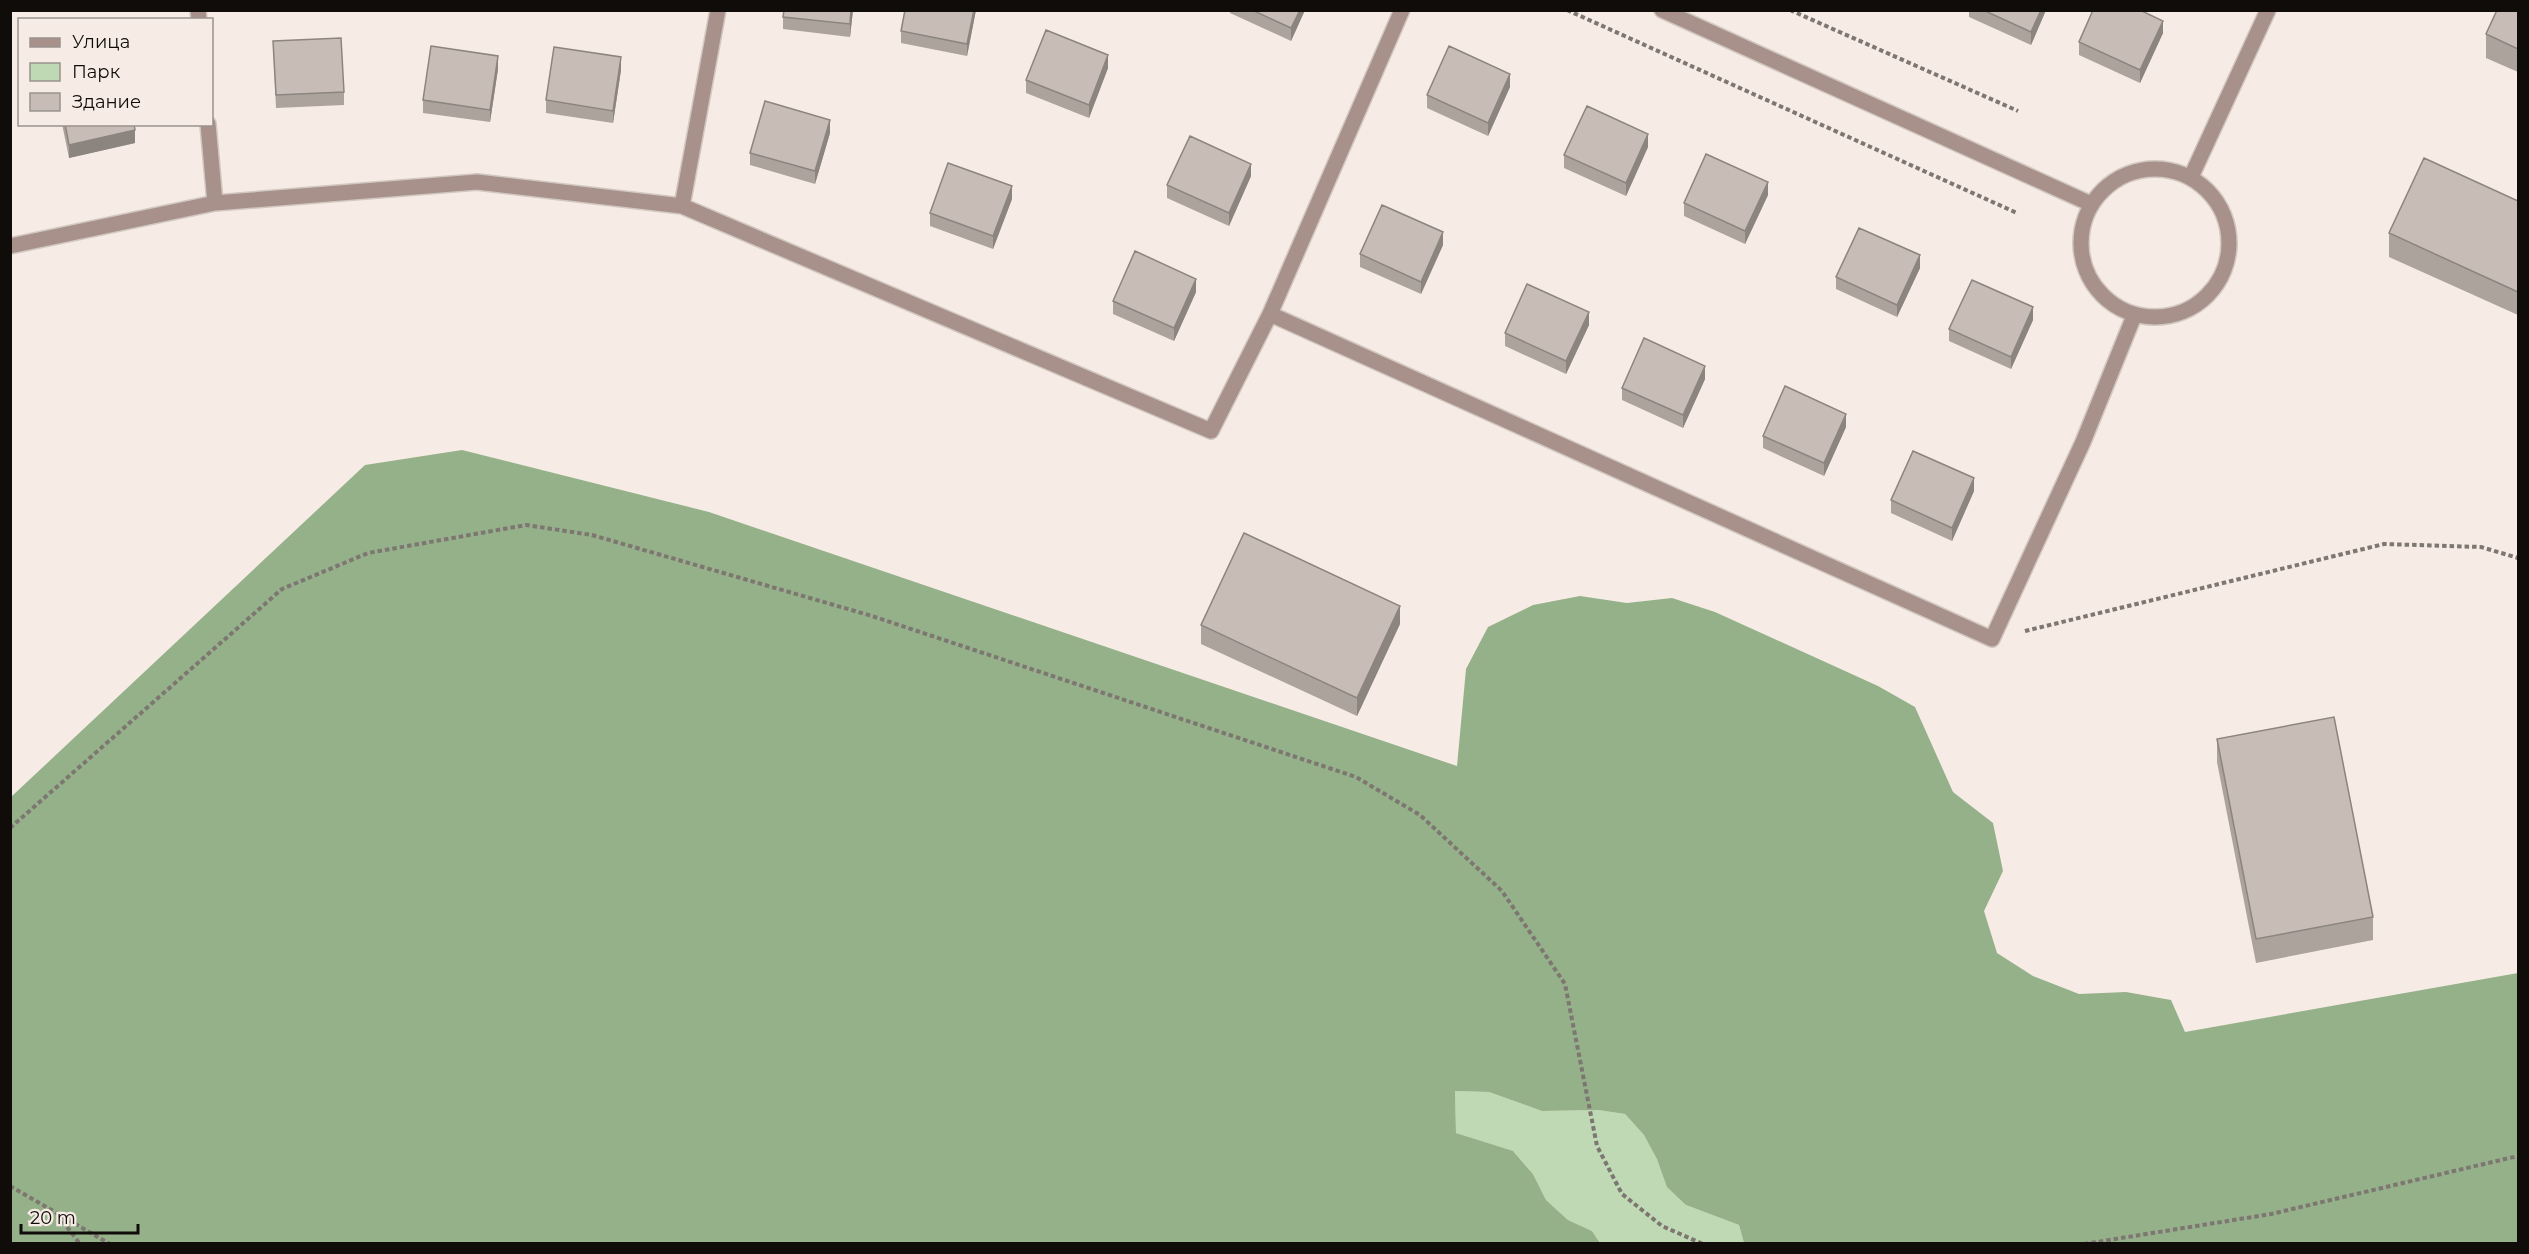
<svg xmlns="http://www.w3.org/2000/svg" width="2529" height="1254" viewBox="0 0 2529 1254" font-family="Montserrat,sans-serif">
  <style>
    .green { fill: #bfd9b4 }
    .forest { fill: #95b18a }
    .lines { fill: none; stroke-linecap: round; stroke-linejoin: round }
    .minor-casing { stroke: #d2c8c2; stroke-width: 18 }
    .path { stroke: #7d7671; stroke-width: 4; stroke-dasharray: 4.5 3; stroke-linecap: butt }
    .minor { stroke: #a7918a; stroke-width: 15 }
    .wall { fill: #aca39d }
    .shaded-wall { fill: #8c847f }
    .building { fill: #c8bdb6; stroke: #8c847f; stroke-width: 1.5 }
  </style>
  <rect width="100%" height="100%" fill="#f7ece5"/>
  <!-- green -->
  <path class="green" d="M1455,1091L1489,1092L1542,1111L1598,1110L1625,1114L1644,1135L1686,1205L1739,1225L1744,1243H1600L1592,1231L1568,1220L1546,1200L1533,1174L1514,1152L1456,1133Z"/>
  <!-- forest -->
  <path class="forest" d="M462,450L709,512L1457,766L1466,669L1488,627L1533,605L1580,596L1627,603L1672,598L1715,612L1878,686L1915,707L1953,792L1993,823L2003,871L1984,911L1997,953L2033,976L2079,994L2126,992L2171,1000L2185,1032L2518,973V1243H1744L1739,1225L1686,1205L1667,1187L1657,1159L1644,1135L1625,1114L1598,1110L1542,1111L1489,1092L1455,1091L1456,1133L1513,1151L1533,1174L1546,1200L1568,1220L1592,1231L1600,1243H11V797L365,465Z"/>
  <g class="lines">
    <defs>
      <path id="minor" d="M198,10L199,20
        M1662,10L2091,204
        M208,124L215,203
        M2081 243a74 74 0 1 1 148 0a74 74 0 1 1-148 0Z
        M2191,177L2268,10
        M682,206L718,10
        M10,246L215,203L477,182L682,206L1211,431L1270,314L1402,10
        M1270,314L1992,639L2083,442L2134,316"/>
    </defs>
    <!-- minor casing -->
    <use href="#minor" class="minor-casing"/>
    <!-- path -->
    <path class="path" d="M1567,10L2017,213
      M1790,10L2018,111
      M2025,631L2384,544L2481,547L2518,558
      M10,828L282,589L368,553L526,525L592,535L872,616L1356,777L1420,815L1502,891L1565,984L1597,1146L1622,1194L1662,1226L1703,1244
      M10,1186L110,1244
      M58,1215L80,1244
      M2084,1244L2271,1214L2518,1156"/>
    <!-- minor -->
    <use href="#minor" class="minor"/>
  </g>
  <!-- wall -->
  <path class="wall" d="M853,10L850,37L783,29V17Z
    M976,10L967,56L901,43V31Z
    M1230,10H1305L1291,41L1230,13Z
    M1969,10H2046L2031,45L1969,17Z
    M2518,10V72L2486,58V34Z
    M2163,33L2140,83L2079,55V42Z
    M273,41L344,92V105L276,108Z
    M1108,68L1089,118L1026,93V80Z
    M498,69L490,122L423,113V100Z
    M621,70L613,123L546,113V100Z
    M1510,87L1488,136L1427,108V95Z
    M62,124H134L135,143L69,158Z
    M830,133L815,184L750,165V153Z
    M1648,147L1626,196L1564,168V155Z
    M1251,176L1229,226L1167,198V185Z
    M1768,195L1745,244L1684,216V203Z
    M1012,199L993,249L930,226V213Z
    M2518,201V315L2389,257V233Z
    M1443,245L1421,294L1360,267V254Z
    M1920,268L1897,317L1836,289V277Z
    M1196,292L1174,341L1113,314V301Z
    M2033,320L2011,369L1949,341V329Z
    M1589,325L1566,374L1505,346V333Z
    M1705,379L1683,428L1622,400V388Z
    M1846,427L1824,476L1763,448V436Z
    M1974,491L1952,541L1891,513V500Z
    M1400,624L1357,716L1201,644V625Z
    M2217,739L2373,917V940L2256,963L2217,762Z"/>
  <!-- shaded-wall -->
  <path class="shaded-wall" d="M851,10H853L850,37V24Z
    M974,10H976L967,56V44Z
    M1300,10H1305L1291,41V28Z
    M2041,10H2046L2031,45V32Z
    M2163,21V33L2140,83V70Z
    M1108,55V68L1089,118V105Z
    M498,56V69L490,122V110Z
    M621,57V70L613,123V111Z
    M1510,74V87L1488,136V123Z
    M830,120V133L815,184V171Z
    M135,130V143L69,158V145Z
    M1648,134V147L1626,196V183Z
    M1251,164V176L1229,226V213Z
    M1768,182V195L1745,244V231Z
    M1012,186V199L993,249V236Z
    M1443,232V245L1421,294V282Z
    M1920,255V268L1897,317V305Z
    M1196,279V292L1174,341V328Z
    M2033,307V320L2011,369V357Z
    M1589,312V325L1566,374V361Z
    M1705,366V379L1683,428V415Z
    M1846,414V427L1824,476V463Z
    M1974,478V491L1952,541V528Z
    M1400,606V624L1357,716V698Z"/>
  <!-- building -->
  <path class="building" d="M784,10H851L850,24L783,17Z
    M905,10H974L967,44L901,31Z
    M1252,10H1300L1291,28Z
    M1983,10H2041L2031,32Z
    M2093,10H2140L2163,21L2140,70L2079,42Z
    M2497,10H2518V49L2486,34Z
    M1046,30L1108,55L1089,105L1026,80Z
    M341,38L344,92L276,95L273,41Z
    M431,46L498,56L490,110L423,100Z
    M1449,46L1510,74L1488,123L1427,95Z
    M554,47L621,57L613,111L546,100Z
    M765,101L830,120L815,171L750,153Z
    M1587,106L1648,134L1626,183L1564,155Z
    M65,124H134L135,130L69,145Z
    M1190,136L1251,164L1229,213L1167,185Z
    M1706,154L1768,182L1745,231L1684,203Z
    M2424,158L2518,201V292L2389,233Z
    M948,163L1012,186L993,236L930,213Z
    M1382,205L1443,232L1421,282L1360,254Z
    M1859,228L1920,255L1897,305L1836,277Z
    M1135,251L1196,279L1174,328L1113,301Z
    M1972,280L2033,307L2011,357L1949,329Z
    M1527,284L1589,312L1566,361L1505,333Z
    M1644,338L1705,366L1683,415L1622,388Z
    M1785,386L1846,414L1824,463L1763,436Z
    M1913,451L1974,478L1952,528L1891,500Z
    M1244,533L1400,606L1357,698L1201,625Z
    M2334,717L2373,917L2256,939L2217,739Z"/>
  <!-- border -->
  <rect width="2529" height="1254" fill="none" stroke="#100c0a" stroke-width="24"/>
  <!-- legend -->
  <rect x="18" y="18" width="195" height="108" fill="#f7ece5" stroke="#9b928d" stroke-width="1.5"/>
  <rect x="30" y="38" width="30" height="9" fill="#a7918a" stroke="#9b928d" stroke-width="1.5"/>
  <text x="72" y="48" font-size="18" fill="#100c0a">Улица</text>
  <rect x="30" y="63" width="30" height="18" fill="#bfd9b4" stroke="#9b928d" stroke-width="1.5"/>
  <text x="72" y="78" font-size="18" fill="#100c0a">Парк</text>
  <rect x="30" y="93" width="30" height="18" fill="#c8bdb6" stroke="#9b928d" stroke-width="1.5"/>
  <text x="72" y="108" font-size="18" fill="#100c0a">Здание</text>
  <!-- scale -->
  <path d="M21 1224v9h117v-9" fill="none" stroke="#100c0a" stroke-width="3"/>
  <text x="30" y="1224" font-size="18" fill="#100c0a" stroke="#f7ece5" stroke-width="4.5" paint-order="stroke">20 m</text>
</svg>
